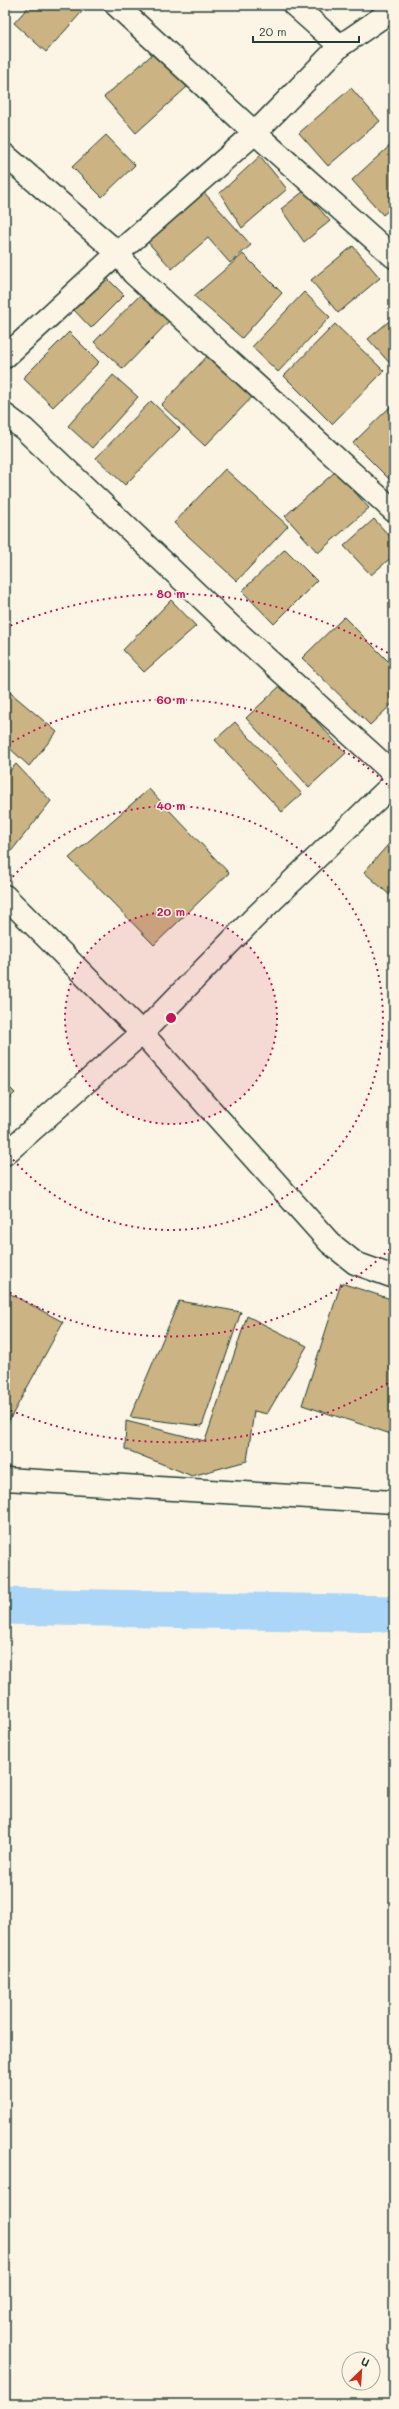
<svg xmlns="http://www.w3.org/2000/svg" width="399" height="2409" viewBox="0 0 399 2409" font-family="Mali,sans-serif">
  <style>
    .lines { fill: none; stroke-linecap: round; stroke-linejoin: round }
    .canal { stroke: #acd6f7; stroke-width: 37 }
    .building { fill: #cbb383; stroke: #1f3d34 }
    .street-casing { stroke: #1f3d34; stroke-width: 25 }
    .secondary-casing { stroke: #1f3d34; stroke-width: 25 }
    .street { stroke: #fcf5e5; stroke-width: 22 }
    .secondary { stroke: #fcf5e5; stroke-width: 22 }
    .ring { fill: none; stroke: #c2185b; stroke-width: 2; stroke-dasharray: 2 4 }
    .centre { fill: #c2185b; stroke: #fcf5e5; stroke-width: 2 }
    .ring-label { font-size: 12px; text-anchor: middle; font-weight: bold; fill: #c2185b; stroke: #fcf5e5; stroke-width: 3; stroke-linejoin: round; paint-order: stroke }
  </style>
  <rect width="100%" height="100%" fill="#fcf5e5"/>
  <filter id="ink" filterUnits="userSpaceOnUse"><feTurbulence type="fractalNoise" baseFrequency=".025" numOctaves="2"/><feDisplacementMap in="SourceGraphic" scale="8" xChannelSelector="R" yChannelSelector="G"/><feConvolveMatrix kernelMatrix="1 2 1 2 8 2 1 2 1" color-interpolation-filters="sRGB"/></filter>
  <g filter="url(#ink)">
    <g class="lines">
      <!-- canal -->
      <path class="canal" d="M5,1606L394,1614"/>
    </g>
    <!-- building -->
    <path class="building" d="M30,5H88L46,52L14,23Z
      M155,52L187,87L136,133L104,97Z
      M351,88L380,121L328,166L299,133Z
      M106,135L135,165L102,197L72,167Z
      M394,142V206L383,215L352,180Z
      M260,156L287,189L242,228L220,193Z
      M201,189L251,245L230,263L208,238L172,269L144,238Z
      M304,191L330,221L304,242L281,209Z
      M353,246L380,278L338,313L311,280Z
      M243,254L282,293L242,338L194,296Z
      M106,277L124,295L91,328L73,309Z
      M145,290L173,317L123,369L94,342Z
      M304,292L330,317L278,372L252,347Z
      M394,317V368L368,339Z
      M335,324L384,371L332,424L284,376Z
      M69,332L99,362L53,407L23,378Z
      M212,351L256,393L205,446L161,405Z
      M113,375L138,397L92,448L68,426Z
      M151,401L180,429L125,485L96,458Z
      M394,403V484L353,443Z
      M225,469L288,526L237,581L174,523Z
      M336,471L369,508L318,553L285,516Z
      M374,519L394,541V555L371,575L344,546Z
      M285,549L317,581L274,624L242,591Z
      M171,600L196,626L144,672L123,650Z
      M344,617L394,667V702L370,725L302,658Z
      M282,684L346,753L309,787L246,718Z
      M5,688L57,732L29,766L5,744Z
      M235,722L302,794L282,812L215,740Z
      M16,764L51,801L5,859V776Z
      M149,789L229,873L154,945L69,858Z
      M394,838V899L364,872Z
      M5,1083L15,1093L5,1102Z
      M341,1283L394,1300V1435L302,1405Z
      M5,1291L63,1322L5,1428Z
      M179,1301L241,1312L202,1426L130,1417Z
      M247,1316L307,1346L267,1414L254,1411L247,1461L192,1476L125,1449L126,1421L205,1441Z"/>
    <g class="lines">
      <defs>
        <path id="street" d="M116,5L255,133L394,257
          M294,5L340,46
          M5,155L118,253L133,273L394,511
          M5,357L118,253L255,133L340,46L394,9
          M5,415L24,429L235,630L394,774
          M5,896L142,1033L330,1243L355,1263L394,1277
          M5,1154L142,1033L253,919L394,783"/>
        <path id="secondary" d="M5,1479L394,1502"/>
      </defs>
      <!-- street casing -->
      <use href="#street" class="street-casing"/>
      <!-- secondary casing -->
      <use href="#secondary" class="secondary-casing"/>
      <!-- street -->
      <use href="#street" class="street"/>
      <!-- secondary -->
      <use href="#secondary" class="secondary"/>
    </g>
  </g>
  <!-- distance rings -->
  <circle cx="171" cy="1018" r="106" fill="#c2185b" fill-opacity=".12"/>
  <g class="ring">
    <circle cx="171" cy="1018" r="106"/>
    <path d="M5 886A212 212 0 1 1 5 1150"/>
    <path d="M394 1245A318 318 0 0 1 7 1291M7 745A318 318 0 0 1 394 791"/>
    <path d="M393 1380A424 424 0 0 1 5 1408M5 628A424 424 0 0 1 393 656"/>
  </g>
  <circle cx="171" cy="1018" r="6" class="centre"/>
  <g class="ring-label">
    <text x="171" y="598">80 m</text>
    <text x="171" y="704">60 m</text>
    <text x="171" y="810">40 m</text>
    <text x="171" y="916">20 m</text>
  </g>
  <!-- margin -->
  <rect width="399" height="2409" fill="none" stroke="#fcf5e5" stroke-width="20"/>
  <rect x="10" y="10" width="379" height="2389" fill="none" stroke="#1f3d34" stroke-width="1.5" filter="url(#ink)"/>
  <!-- north arrow -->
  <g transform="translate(361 2371) rotate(25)"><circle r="19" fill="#fcf5e5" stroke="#a4ab9e"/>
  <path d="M0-3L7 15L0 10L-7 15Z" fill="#c8321e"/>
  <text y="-6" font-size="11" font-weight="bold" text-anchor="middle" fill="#1f3d34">U</text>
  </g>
  <!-- scale -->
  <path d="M253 36v6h106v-6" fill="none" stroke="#1f3d34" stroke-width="2"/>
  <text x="259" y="36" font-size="12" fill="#1f3d34" stroke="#fcf5e5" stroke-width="3" paint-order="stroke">20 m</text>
</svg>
